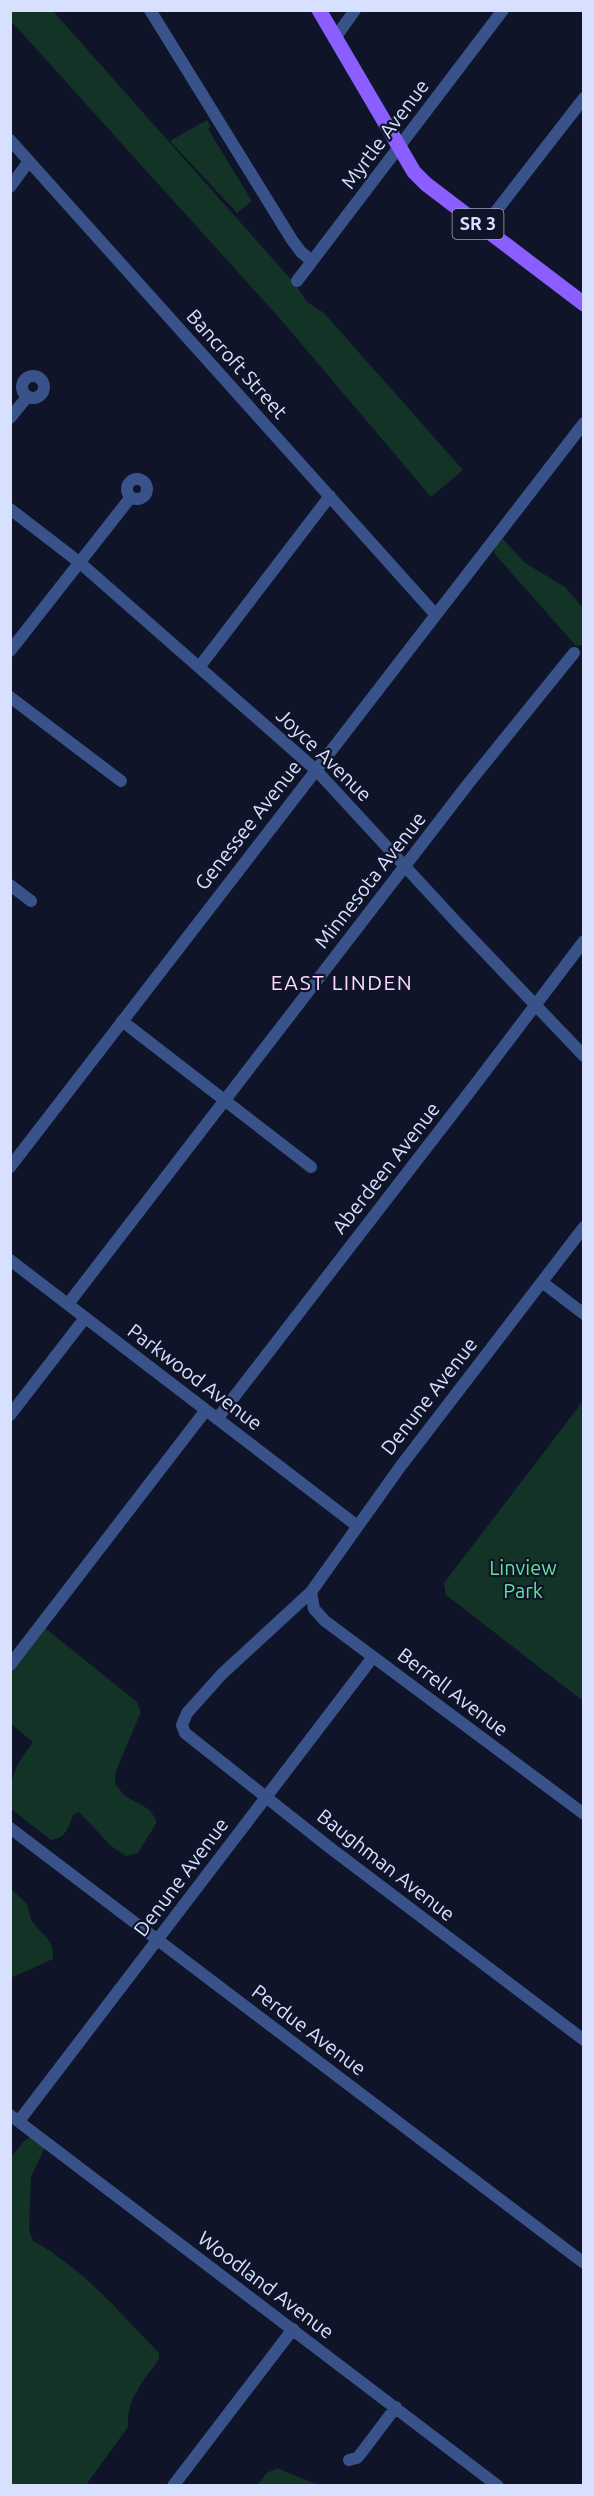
<svg xmlns="http://www.w3.org/2000/svg" width="594" height="2496" viewBox="0 0 594 2496" font-family="Ubuntu,sans-serif">
  <style>
    .green { fill: #123326 }
    .lines { fill: none; stroke-linecap: round; stroke-linejoin: round }
    .minor { stroke: #395289; stroke-width: 12 }
    .major { stroke: #8a5eff; stroke-width: 15 }
    .labels { text-anchor: middle; stroke-width: 4.5; stroke-linejoin: round; paint-order: stroke }
    .shield { fill: #0f1429; stroke: #9ba4bf; stroke-width: 1.5 }
    .shield-label { font-size: 18px; font-weight: bold; fill: #d7e1ff }
    .street-label { font-size: 20px; fill: #d7e1ff; stroke: #0f1429 }
    .park-label { font-size: 20px; fill: #5ee493; stroke: #0f1429 }
    .neighbourhood-label { font-size: 21px; letter-spacing: 1.5px; fill: #ffd9ff; stroke: #0f1429 }
  </style>
  <rect width="100%" height="100%" fill="#0f1429"/>
  <!-- green -->
  <path class="green" d="M10,11H53L296,285L307,302L324,313L463,470L431,497L282,321L11,21Z
    M207,120L211,127L208,129L252,201L237,213L170,141Z
    M503,539L525,563L565,587L583,608V645L576,646L494,553L496,545Z
    M583,1401V1701L446,1595L444,1583Z
    M45,1628L137,1702L141,1712L116,1771L115,1784L125,1796L150,1810L157,1822L138,1853L126,1856L111,1846L79,1812L73,1815C68,1828 66,1838 51,1840L11,1809C11,1774 12,1771 33,1742L11,1724L10,1674Z
    M11,1889L28,1905C29,1934 56,1932 53,1959L11,1978Z
    M32,2136L45,2147L31,2177L29,2230L33,2241C83,2268 120,2313 159,2353V2359C144,2381 126,2399 128,2427L86,2485H11L10,2158L24,2141Z
    M277,2468L318,2485H257L267,2473Z"/>
  <g class="lines">
    <!-- minor -->
    <path class="minor" d="M150,10L292,240L301,252L312,261
      M335,38L355,10
      M10,140L435,614
      M10,187L29,161
      M483,228L584,98
      M297,281L503,10
      M22 387a11 11 0 1 1 22 0a11 11 0 1 1-22 0Z
      M10,418L27,397
      M127 489a10 10 0 1 1 20 0a10 10 0 1 1-20 0Z
      M10,509L79,562L316,770L459,925L584,1056
      M10,651L131,497
      M200,666L330,496
      M10,697L121,781
      M10,885L31,901
      M122,1021L311,1167
      M10,1167L584,423
      M584,1227L400,1467L311,1592L222,1674L187,1713L182,1725L185,1733L329,1847L584,2040
      M10,1260L356,1525
      M542,1282L584,1314
      M68,1304L468,784L574,653
      M10,1415L85,1318
      M217,1419L471,1090L584,941
      M311,1592L314,1609L325,1621L584,1814
      M10,1665L206,1410
      M10,1828L584,2263
      M10,2115L498,2486
      M19,2121L373,1657
      M349,2460L357,2458L362,2452L396,2407
      M173,2486L293,2329"/>
    <!-- major -->
    <path class="major" d="M319,10L414,172L426,184L584,304"/>
  </g>
  <g class="labels">
    <!-- shield labels -->
    <rect class="shield" x="452.5" y="209" width="51" height="30" rx="4.5"/>
    <g class="shield-label">
      <text x="478" y="230">SR 3</text>
    </g>
    <!-- street labels -->
    <g class="street-label">
      <text transform="translate(385 134) rotate(-53)" y="7">Myrtle Avenue</text>
      <text transform="translate(237 364) rotate(48)" y="7">Bancroft Street</text>
      <text transform="translate(324 755) rotate(44)" y="7">Joyce Avenue</text>
      <text transform="translate(248 825) rotate(-52)" y="7">Genessee Avenue</text>
      <text transform="translate(370 880) rotate(-52)" y="7">Minnesota Avenue</text>
      <text transform="translate(386 1168) rotate(-52)" y="7">Aberdeen Avenue</text>
      <text transform="translate(195 1377) rotate(37)" y="7">Parkwood Avenue</text>
      <text transform="translate(429 1396) rotate(-52)" y="7">Denune Avenue</text>
      <text transform="translate(453 1692) rotate(37)" y="7">Berrell Avenue</text>
      <text transform="translate(386 1865) rotate(38)" y="7">Baughman Avenue</text>
      <text transform="translate(181 1877) rotate(-53)" y="7">Denune Avenue</text>
      <text transform="translate(309 2030) rotate(37)" y="7">Perdue Avenue</text>
      <text transform="translate(266 2285) rotate(37)" y="7">Woodland Avenue</text>
    </g>
    <!-- park labels -->
    <g class="park-label">
      <text x="523" y="1575">Linview<tspan x="523" dy="23">Park</tspan></text>
    </g>
    <!-- neighbourhood labels -->
    <g class="neighbourhood-label">
      <text x="342" y="990">EAST LINDEN</text>
    </g>
  </g>
  <!-- border -->
  <rect width="594" height="2496" fill="none" stroke="#d7e1ff" stroke-width="24"/>
</svg>
